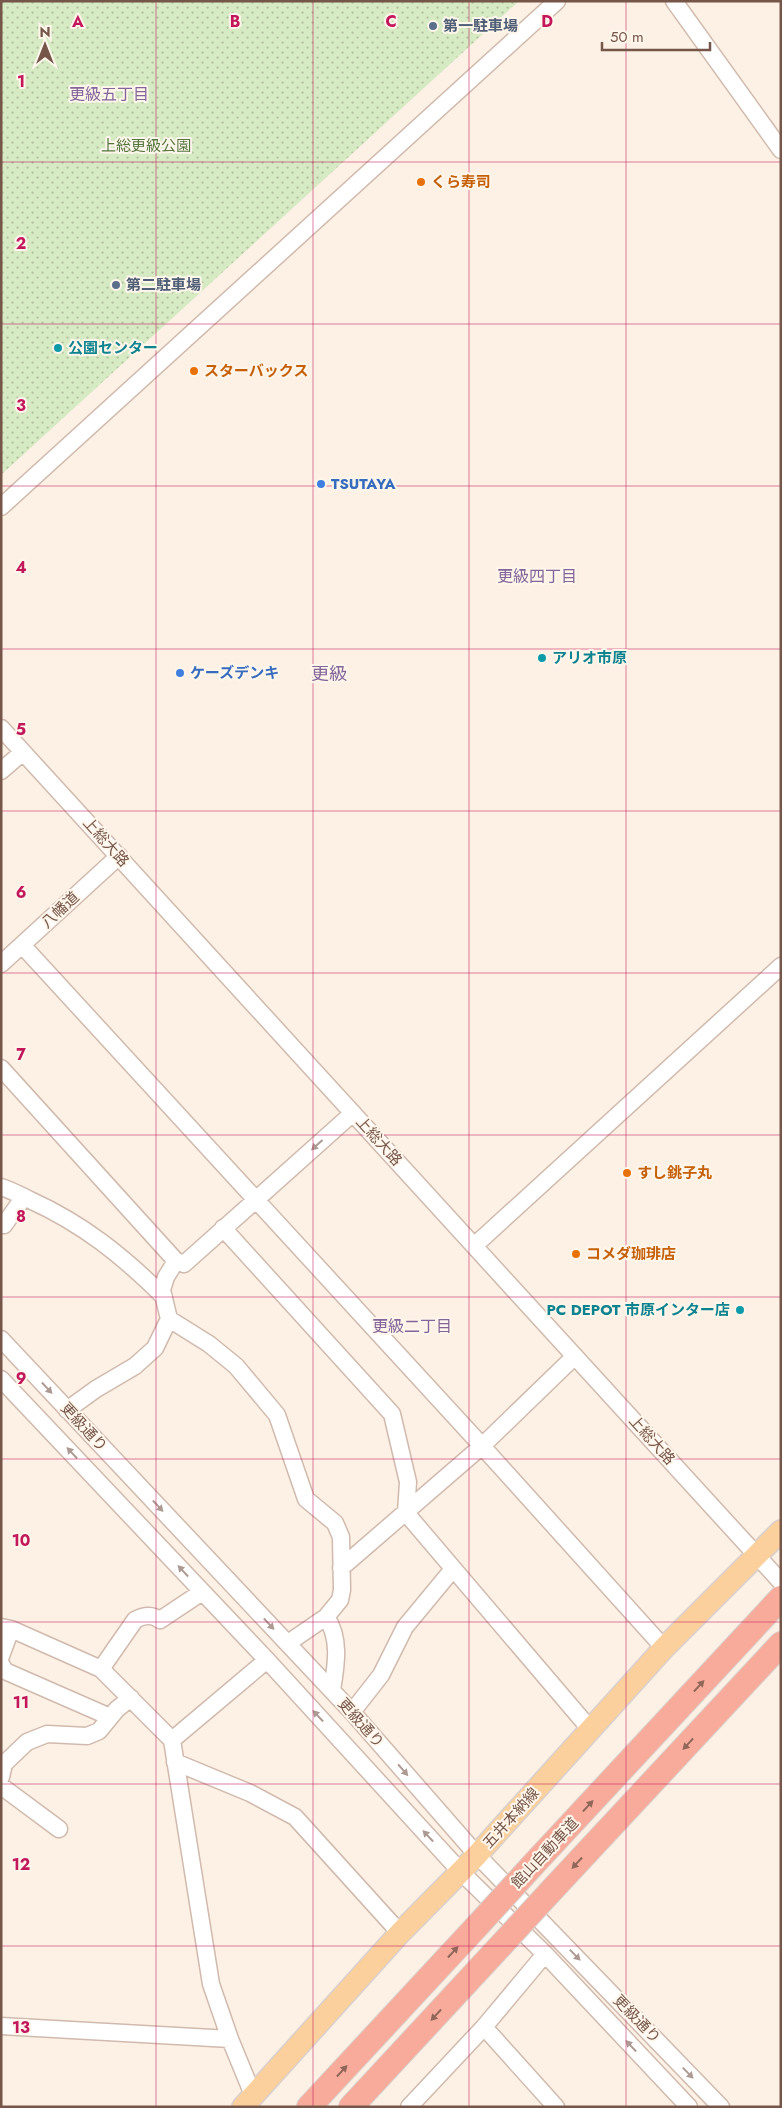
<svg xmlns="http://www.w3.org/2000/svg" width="782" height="2108" viewBox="0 0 782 2108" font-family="Jost,'Noto Sans JP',sans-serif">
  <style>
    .park { fill: url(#park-dots) }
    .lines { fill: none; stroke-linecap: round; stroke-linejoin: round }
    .minor-casing { stroke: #d0baad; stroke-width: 19 }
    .major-casing { stroke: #d9d0cc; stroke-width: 24 }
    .highway-casing { stroke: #d9d0cc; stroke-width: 26 }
    .minor { stroke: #fff; stroke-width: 16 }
    .major { stroke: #fcd09c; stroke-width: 21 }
    .highway { stroke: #f8ab9b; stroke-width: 24 }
    .highway-bridge-casing { stroke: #d9d0cc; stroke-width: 26; stroke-linecap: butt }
    .highway-bridge { stroke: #f8ab9b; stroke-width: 24 }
    .oneway { fill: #ad9a92 }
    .oneway2 { fill: #906759 }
    .grid { fill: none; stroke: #c2185b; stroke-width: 1; stroke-opacity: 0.55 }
    .service-dot { fill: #5c6f8a; stroke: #fff6eb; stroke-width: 2 }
    .food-dot { fill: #e8710a; stroke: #fff6eb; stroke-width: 2 }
    .culture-dot { fill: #0f9aa8; stroke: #fff6eb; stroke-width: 2 }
    .shop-dot { fill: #3f7fe0; stroke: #fff6eb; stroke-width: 2 }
    .labels { text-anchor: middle; stroke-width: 4; stroke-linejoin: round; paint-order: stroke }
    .service-label { font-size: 15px; font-weight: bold; fill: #4e5e75; stroke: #fff6eb; text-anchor: start }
    .park-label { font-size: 15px; fill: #53763e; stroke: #fff6eb }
    .food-label { font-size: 15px; font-weight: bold; fill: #c56008; stroke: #fff6eb; text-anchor: start }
    .culture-label { font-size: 15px; font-weight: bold; fill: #0d838f; stroke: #fff6eb; text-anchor: start }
    .shop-label { font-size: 15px; font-weight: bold; fill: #366cbe; stroke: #fff6eb; text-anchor: start }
    .street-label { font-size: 15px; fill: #765649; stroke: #fff6eb }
    .neighbourhood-label { font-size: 16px; fill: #836599; stroke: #fff6eb }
    .quarter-label { font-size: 18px; fill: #836599; stroke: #fff6eb }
    .grid-label { font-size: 16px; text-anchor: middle; font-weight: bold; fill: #c2185b; stroke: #fff6eb; stroke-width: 4; stroke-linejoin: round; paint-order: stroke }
  </style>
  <defs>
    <pattern id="park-dots" width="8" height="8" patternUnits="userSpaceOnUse" patternTransform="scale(1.25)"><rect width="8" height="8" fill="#d6eac3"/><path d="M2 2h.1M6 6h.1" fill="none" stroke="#b2c0a0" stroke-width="1.8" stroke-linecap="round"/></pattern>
  </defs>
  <rect width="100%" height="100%" fill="#fdf1e5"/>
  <!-- park -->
  <path class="park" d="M1,1H519L1,475Z"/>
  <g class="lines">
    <defs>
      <path id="minor" d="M674,1L781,150
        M1,507L557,1
        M1,728L781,1582
        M1,771L23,752
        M22,945L482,1446L664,1648
        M1,964L119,856
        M1,1068L176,1261L184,1264L353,1113
        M1,1187C11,1190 20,1195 30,1200C83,1224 123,1256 164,1297
        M1,1225H4L24,1197
        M223,1228L392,1414L408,1482L406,1513L590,1729
        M474,1246L781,966
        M169,1319L209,1344L236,1366L277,1415L306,1499L335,1523L341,1537L342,1590L340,1600L326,1617L288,1643
        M1,1339L352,1712L477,1855L721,2107
        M1,1379L267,1660L461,1872L545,1954L689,2107
        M67,1410L96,1389L135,1366L155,1348L169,1319L162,1290L166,1277L176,1261
        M341,1568L482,1446L575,1356
        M326,1617C341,1638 336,1666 332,1690
        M1,1627L11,1629L101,1669L172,1740L211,1984L230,2039L253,2095
        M1,1656L11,1629
        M1,1664L5,1671L110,1717
        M101,1669L135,1620C144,1615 152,1614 160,1620L202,1592
        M352,1712L381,1675L405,1627L453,1569
        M172,1740L267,1660
        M175,1762L250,1793L295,1817L400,1933
        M1,1777L4,1764L27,1742L47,1734L87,1736L99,1731L117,1709L131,1698
        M1,1786L59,1829
        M1,2026L230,2039
        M484,2027L556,2107
        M409,2107L484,2027L545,1954"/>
      <path id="major" d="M243,2107L400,1933L477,1855L664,1648L781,1531"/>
      <path id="highway" d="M531,1867L781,1598
        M551,1891L781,1644
        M309,2107L478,1925
        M351,2107L505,1941"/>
    </defs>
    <!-- minor casing -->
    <use href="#minor" class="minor-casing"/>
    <!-- major casing -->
    <use href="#major" class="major-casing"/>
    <!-- highway casing -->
    <use href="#highway" class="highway-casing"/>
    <!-- minor -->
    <use href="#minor" class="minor"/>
    <!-- major -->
    <use href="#major" class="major"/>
    <!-- highway -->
    <use href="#highway" class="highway"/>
    <defs>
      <path id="highway-bridge" d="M478,1925L531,1867
        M505,1941L551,1891"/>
    </defs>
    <!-- highway-bridge casing -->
    <use href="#highway-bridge" class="highway-bridge-casing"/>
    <!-- highway-bridge -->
    <use href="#highway-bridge" class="highway-bridge"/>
  </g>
  <!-- one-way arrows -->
  <defs><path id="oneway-solid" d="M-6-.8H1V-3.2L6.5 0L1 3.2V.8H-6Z" transform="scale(1.25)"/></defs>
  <g class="oneway">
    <use href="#oneway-solid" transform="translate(317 1145) rotate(138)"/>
    <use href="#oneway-solid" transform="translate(47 1388) rotate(47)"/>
    <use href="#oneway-solid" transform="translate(72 1453) rotate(-133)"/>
    <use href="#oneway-solid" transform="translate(158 1506) rotate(47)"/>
    <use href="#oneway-solid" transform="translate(183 1571) rotate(-133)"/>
    <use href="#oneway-solid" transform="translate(269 1624) rotate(47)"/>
    <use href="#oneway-solid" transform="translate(318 1716) rotate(-133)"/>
    <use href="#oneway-solid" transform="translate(403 1770) rotate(49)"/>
    <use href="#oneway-solid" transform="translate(428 1836) rotate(-133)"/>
    <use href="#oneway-solid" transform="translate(575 1955) rotate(46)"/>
    <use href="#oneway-solid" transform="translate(631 2046) rotate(-133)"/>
    <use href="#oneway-solid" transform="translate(688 2073) rotate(46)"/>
  </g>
  <g class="oneway2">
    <use href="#oneway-solid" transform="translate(699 1686) rotate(-47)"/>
    <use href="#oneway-solid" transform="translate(688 1744) rotate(133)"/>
    <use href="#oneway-solid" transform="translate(588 1806) rotate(-47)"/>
    <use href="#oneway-solid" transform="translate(577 1863) rotate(133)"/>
    <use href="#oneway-solid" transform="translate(453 1952) rotate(-47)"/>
    <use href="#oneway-solid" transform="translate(436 2015) rotate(133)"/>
    <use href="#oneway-solid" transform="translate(342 2071) rotate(-47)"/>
  </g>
  <!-- grid -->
  <path class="grid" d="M156,1V2107M313,1V2107M469,1V2107M626,1V2107M1,162H781M1,324H781M1,486H781M1,649H781M1,811H781M1,973H781M1,1135H781M1,1297H781M1,1459H781M1,1622H781M1,1784H781M1,1946H781"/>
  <!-- markers -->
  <g class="service-dot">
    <circle cx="433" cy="26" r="5"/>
    <circle cx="116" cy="285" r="5"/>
  </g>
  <g class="food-dot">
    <circle cx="421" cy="182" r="5"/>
    <circle cx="194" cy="371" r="5"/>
    <circle cx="627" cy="1173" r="5"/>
    <circle cx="576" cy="1254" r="5"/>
  </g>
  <g class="culture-dot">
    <circle cx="58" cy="348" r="5"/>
    <circle cx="542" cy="658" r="5"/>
    <circle cx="740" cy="1310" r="5"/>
  </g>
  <g class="shop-dot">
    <circle cx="321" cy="484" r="5"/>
    <circle cx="180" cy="673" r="5"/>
  </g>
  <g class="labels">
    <!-- service labels -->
    <g class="service-label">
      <text x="443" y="31">第一駐車場</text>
      <text x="126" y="290">第二駐車場</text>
    </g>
    <!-- park labels -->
    <g class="park-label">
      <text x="146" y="151">上総更級公園</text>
    </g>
    <!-- food labels -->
    <g class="food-label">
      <text x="431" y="187">くら寿司</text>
      <text x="204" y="376">スターバックス</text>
      <text x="637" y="1178">すし銚子丸</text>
      <text x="586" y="1259">コメダ珈琲店</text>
    </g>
    <!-- culture labels -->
    <g class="culture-label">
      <text x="68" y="353">公園センター</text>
      <text x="552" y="663">アリオ市原</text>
      <text x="730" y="1315" text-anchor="end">PC DEPOT 市原インター店</text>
    </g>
    <!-- shop labels -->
    <g class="shop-label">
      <text x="331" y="489">TSUTAYA</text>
      <text x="190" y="678">ケーズデンキ</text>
    </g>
    <!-- street labels -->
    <g class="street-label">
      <text transform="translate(106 842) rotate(48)" y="5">上総大路</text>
      <text transform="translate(60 910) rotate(-43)" y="5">八幡道</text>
      <text transform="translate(379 1141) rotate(48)" y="5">上総大路</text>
      <text transform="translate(84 1427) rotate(47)" y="5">更級通り</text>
      <text transform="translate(652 1440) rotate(48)" y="5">上総大路</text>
      <text transform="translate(361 1723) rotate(48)" y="5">更級通り</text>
      <text transform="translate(511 1818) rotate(-48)" y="5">五井本納線</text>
      <text transform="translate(545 1853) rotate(-47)" y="5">館山自動車道</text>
      <text transform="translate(637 2019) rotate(46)" y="5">更級通り</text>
    </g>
    <!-- neighbourhood labels -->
    <g class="neighbourhood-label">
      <text x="109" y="100">更級五丁目</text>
      <text x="537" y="582">更級四丁目</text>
      <text x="412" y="1332">更級二丁目</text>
    </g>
    <!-- quarter labels -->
    <g class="quarter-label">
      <text x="329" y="680">更級</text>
    </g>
  </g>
  <g class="grid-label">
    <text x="78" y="27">A</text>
    <text x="235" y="27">B</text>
    <text x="391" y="27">C</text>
    <text x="547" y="27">D</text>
    <text x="21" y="87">1</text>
    <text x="21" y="249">2</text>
    <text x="21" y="411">3</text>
    <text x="21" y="573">4</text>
    <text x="21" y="735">5</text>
    <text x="21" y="898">6</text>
    <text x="21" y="1060">7</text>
    <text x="21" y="1222">8</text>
    <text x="21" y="1384">9</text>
    <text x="21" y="1546">10</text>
    <text x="21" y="1708">11</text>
    <text x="21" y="1870">12</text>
    <text x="21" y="2033">13</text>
  </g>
  <!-- border -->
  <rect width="782" height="2108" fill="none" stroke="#765649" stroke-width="5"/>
  <!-- north arrow -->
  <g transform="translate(45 45)" stroke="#fff6eb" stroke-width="4" paint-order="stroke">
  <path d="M0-4L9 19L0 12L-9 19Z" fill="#765649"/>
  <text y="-8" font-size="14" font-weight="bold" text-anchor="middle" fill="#765649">N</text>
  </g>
  <!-- scale -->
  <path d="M602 42v8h108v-8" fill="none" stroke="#765649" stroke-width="2.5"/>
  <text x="610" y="42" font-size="15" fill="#765649" stroke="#fff6eb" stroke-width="4" paint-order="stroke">50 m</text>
</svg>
